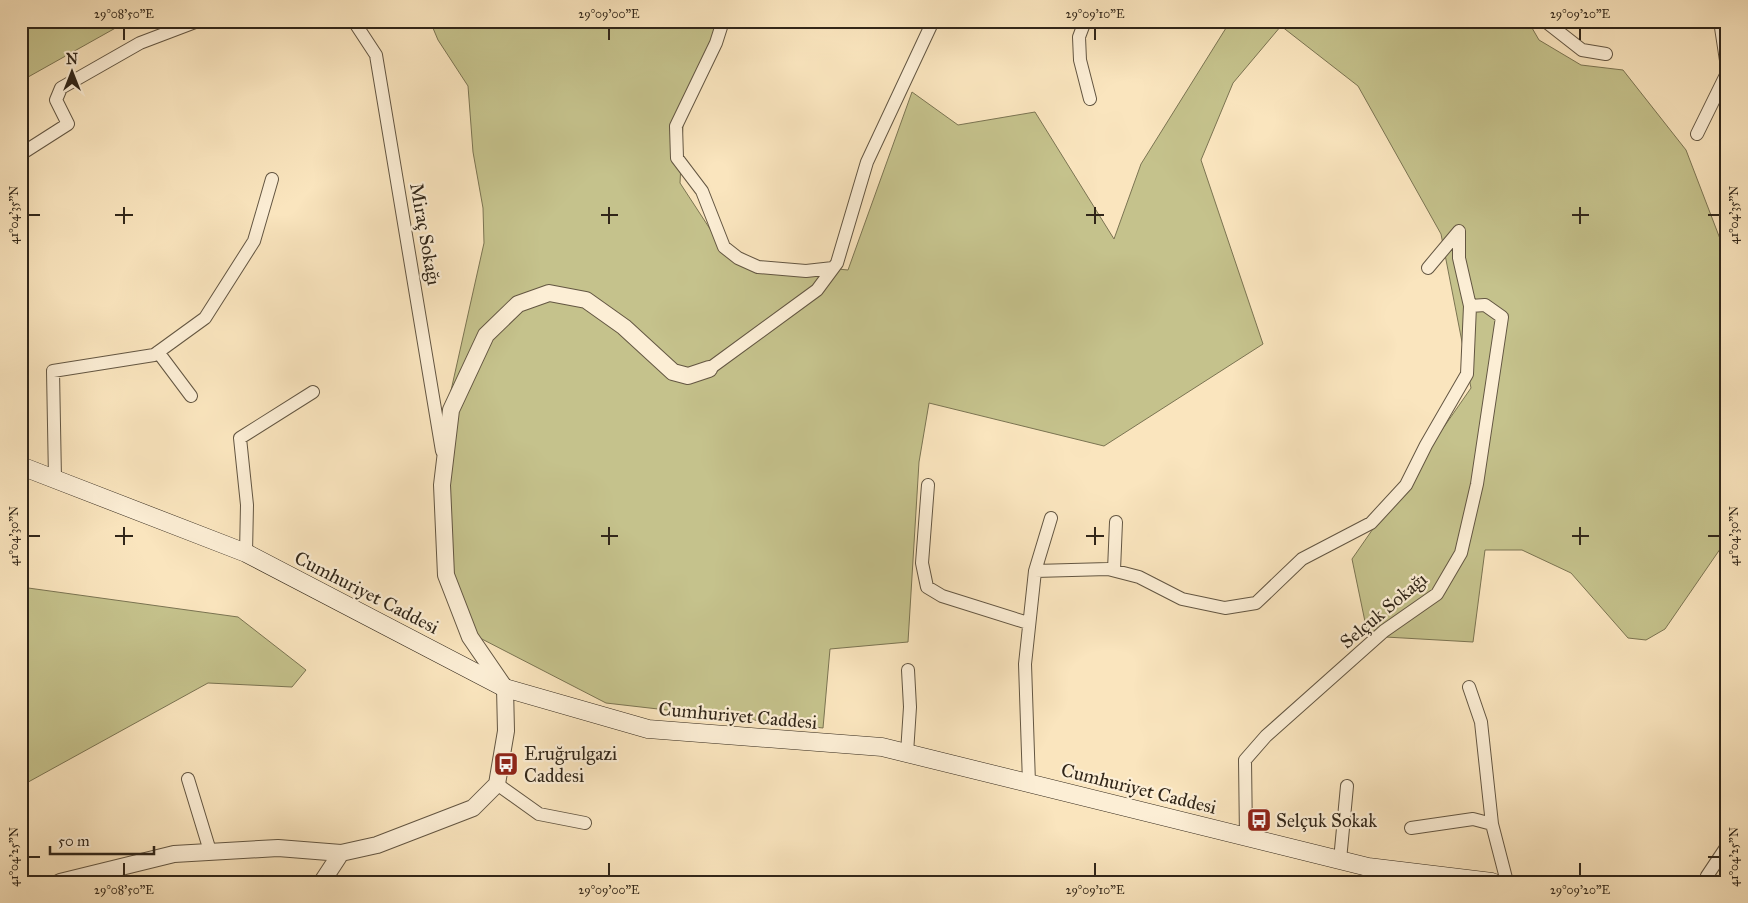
<svg xmlns="http://www.w3.org/2000/svg" width="1748" height="903" viewBox="0 0 1748 903" font-family="'IM FELL Great Primer',serif">
  <style>
    .green { fill: #c5c28c; stroke: #7b7452 }
    .lines { fill: none; stroke-linecap: round; stroke-linejoin: round }
    .minor-casing { stroke: #635642; stroke-width: 14 }
    .tertiary-casing { stroke: #635642; stroke-width: 18 }
    .secondary-casing { stroke: #312619; stroke-width: 19 }
    .minor { stroke: #fceed5; stroke-width: 12 }
    .tertiary { stroke: #fceed5; stroke-width: 16 }
    .secondary { stroke: #fceed5; stroke-width: 18 }
    .ticks { fill: none; stroke: #312619; stroke-width: 2 }
    .labels { text-anchor: middle; stroke-width: 4.5; stroke-linejoin: round; paint-order: stroke }
    .street-label { font-size: 19px; fill: #312619; stroke: #fceed5 }
    .poi-label { font-size: 19px; fill: #312619; stroke: #fceed5; text-anchor: start }
    .neatline { fill: none; stroke: #312619; stroke-width: 2 }
    .ticks-label { font-size: 12px; text-anchor: middle; fill: #312619 }
  </style>
  <rect width="100%" height="100%" fill="#fae5be"/>
  <filter id="stains"><feTurbulence type="fractalNoise" baseFrequency=".004" numOctaves="4"/><feColorMatrix values="0 0 0 0 .2 0 0 0 0 .09 0 0 0 0 .02 0 0 0 .5 -.17"/></filter>
  <radialGradient id="worn" r=".72"><stop offset=".6" stop-color="#630" stop-opacity="0"/><stop offset="1" stop-color="#630" stop-opacity=".3"/></radialGradient>
  <!-- green -->
  <path class="green" d="M21,21H128L21,81Z
    M430,21H719L683,124L680,183L729,258L848,270L912,92L958,125L1035,112L1114,239L1141,164L1226,28V21H1528L1539,40L1581,65L1623,70L1686,150L1727,257V539L1665,629L1646,640L1628,638L1571,573L1522,550H1485L1473,642L1368,636L1352,559L1471,388L1441,234L1358,86L1281,26L1233,83L1201,160L1263,344L1104,446L929,403L919,462L908,642L830,649L823,728L606,703L478,637L446,555L450,395L484,243L483,208L473,152L468,86L438,40Z
    M21,587L238,617L306,670L292,687L208,683L21,786Z"/>
  <g class="lines">
    <defs>
      <path id="minor" d="M347,21L355,23L376,55L442,451
        M723,21L716,43L676,126L677,158L702,191L724,247L738,258L758,267L806,271L833,268
        M1085,21L1079,37L1080,60L1090,99
        M1545,21L1582,50L1606,54
        M1720,21L1727,67
        M1697,134L1727,73
        M21,154L68,124L56,100L61,88L140,43L198,21
        M1428,268L1459,231V258L1470,306
        M158,352L191,396
        M709,369L817,290L837,263L867,162L933,21
        M55,479L53,371L154,355L205,318L254,241L272,179
        M928,485L922,563L927,587L942,596L1028,623
        M246,553L247,505L240,438L313,392
        M1114,570L1116,522
        M1035,571L1108,569L1139,577L1182,599L1225,608L1256,603L1302,559L1371,523L1406,485L1426,445L1467,374L1470,306L1485,305L1502,317L1477,484L1461,553L1437,594L1384,631L1266,736L1245,760L1246,837
        M1469,687L1481,722L1492,824L1507,882
        M907,753L910,707L908,670
        M188,779L210,851
        M1029,783L1025,664L1035,571L1051,518
        M497,784L539,814L585,823
        M1411,828L1473,819L1492,824
        M1340,860L1347,786
        M1705,882L1707,876L1727,846"/>
      <path id="tertiary" d="M60,882L174,854L278,848L341,853L377,845L473,808L497,784L506,731L505,688L470,637L446,575L442,485L451,410L486,335L518,304L549,293L586,300L624,327L673,372L688,376L709,369
        M322,882L341,853"/>
      <path id="secondary" d="M21,466L246,553L505,688L648,729L882,747L1368,867L1492,882"/>
    </defs>
    <!-- minor casing -->
    <use href="#minor" class="minor-casing"/>
    <!-- tertiary casing -->
    <use href="#tertiary" class="tertiary-casing"/>
    <!-- secondary casing -->
    <use href="#secondary" class="secondary-casing"/>
    <!-- minor -->
    <use href="#minor" class="minor"/>
    <!-- tertiary -->
    <use href="#tertiary" class="tertiary"/>
    <!-- secondary -->
    <use href="#secondary" class="secondary"/>
  </g>
  <!-- ticks -->
  <path class="ticks" d="M124,28V40M609,28V40M1095,28V40M1580,28V40M124,207V224M609,207V224M1095,207V224M1580,207V224M28,215H40M115,215H133M601,215H618M1086,215H1104M1572,215H1589M1708,215H1720M124,527V545M609,527V545M1095,527V545M1580,527V545M28,536H40M115,536H133M601,536H618M1086,536H1104M1572,536H1589M1708,536H1720M28,857H40M1708,857H1720M124,863V876M609,863V876M1095,863V876M1580,863V876"/>
  <!-- icons -->
  <defs>
    <symbol id="bus-square" viewBox="-11 -11 22 22"><rect x="-9" y="-9" width="18" height="18" rx="4" fill="#8f2418" stroke="#fceed5"/><path d="M-5-6H5V4H4V6H2V4H-2V6H-4V4H-5ZM-3.5-4V0h7V-4ZM-3.5 1.2v1.5H-2V1.2ZM2 1.2v1.5H3.5V1.2Z" fill="#fff"/></symbol>
  </defs>
  <g fill-rule="evenodd">
    <use href="#bus-square" x="492" y="750" width="28" height="28"/>
    <use href="#bus-square" x="1245" y="806" width="28" height="28"/>
  </g>
  <g class="labels">
    <!-- street labels -->
    <g class="street-label">
      <text transform="translate(426 234) rotate(80)" y="7">Miraç Sokağı</text>
      <text transform="translate(367 592) rotate(27)" y="7">Cumhuriyet Caddesi</text>
      <text transform="translate(1383 610) rotate(-40)" y="7">Selçuk Sokağı</text>
      <text transform="translate(738 715) rotate(5)" y="7">Cumhuriyet Caddesi</text>
      <text transform="translate(1139 788) rotate(14)" y="7">Cumhuriyet Caddesi</text>
    </g>
    <!-- poi labels -->
    <g class="poi-label">
      <text x="524" y="760">Eruğrulgazi<tspan x="524" dy="22">Caddesi</tspan></text>
      <text x="1276" y="827">Selçuk Sokak</text>
    </g>
  </g>
  <!-- margin -->
  <rect width="1748" height="903" fill="none" stroke="#fae5be" stroke-width="55"/>
  <!-- north arrow -->
  <g transform="translate(72 72)" stroke="#fceed5" stroke-width="4" paint-order="stroke">
  <path d="M0-4L9 19L0 12L-9 19Z" fill="#312619"/>
  <text y="-8" font-size="14" font-weight="bold" text-anchor="middle" fill="#312619">N</text>
  </g>
  <!-- scale -->
  <path d="M50 846v8h104v-8" fill="none" stroke="#312619" stroke-width="2.5"/>
  <text x="58" y="846" font-size="15" fill="#312619" stroke="#fceed5" stroke-width="4" paint-order="stroke">50 m</text>
  <rect x="28" y="28" width="1692" height="848" class="neatline"/>
  <g class="ticks-label">
    <text x="124" y="18">29°08'50"E</text>
    <text x="609" y="18">29°09'00"E</text>
    <text x="1095" y="18">29°09'10"E</text>
    <text x="1580" y="18">29°09'20"E</text>
    <text transform="translate(14 215) rotate(-90)" y="4">41°04'35"N</text>
    <text transform="translate(1734 215) rotate(-90)" y="4">41°04'35"N</text>
    <text transform="translate(14 536) rotate(-90)" y="4">41°04'30"N</text>
    <text transform="translate(1734 536) rotate(-90)" y="4">41°04'30"N</text>
    <text transform="translate(14 857) rotate(-90)" y="4">41°04'25"N</text>
    <text transform="translate(1734 857) rotate(-90)" y="4">41°04'25"N</text>
    <text x="124" y="894">29°08'50"E</text>
    <text x="609" y="894">29°09'00"E</text>
    <text x="1095" y="894">29°09'10"E</text>
    <text x="1580" y="894">29°09'20"E</text>
  </g>
  <rect width="100%" height="100%" filter="url(#stains)"/>
  <rect width="100%" height="100%" fill="url(#worn)"/>
</svg>
